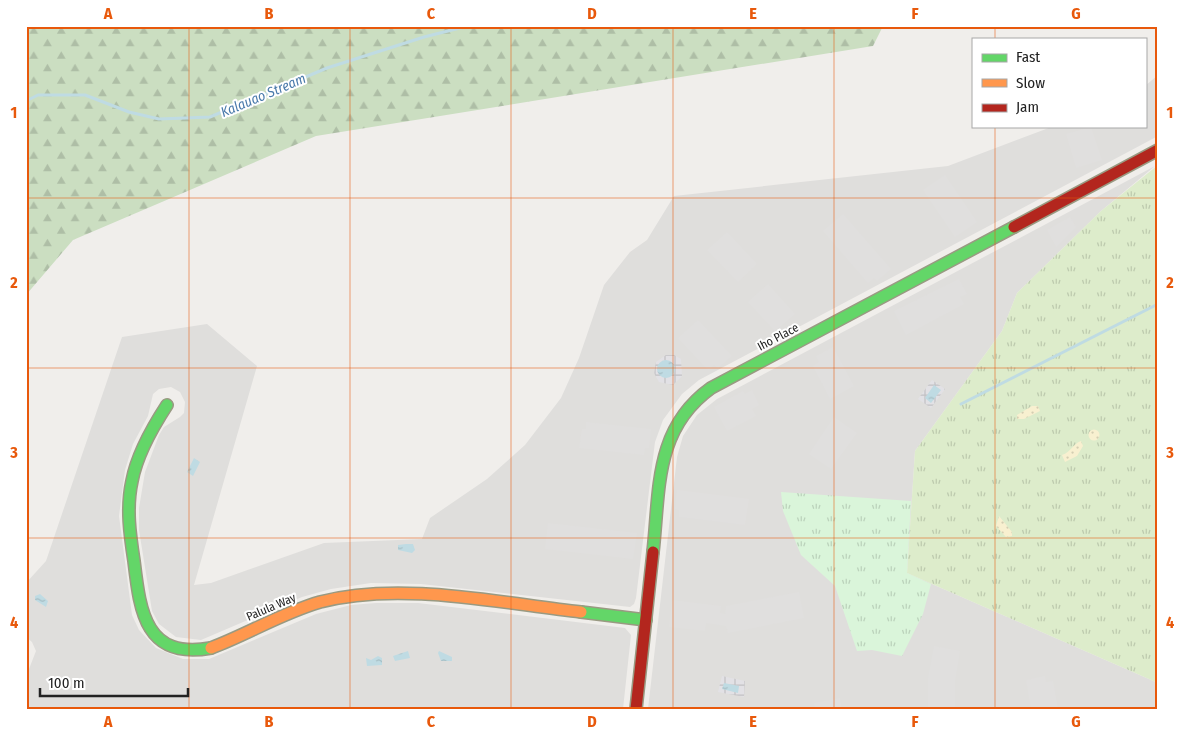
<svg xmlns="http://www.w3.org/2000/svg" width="1184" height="735" viewBox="0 0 1184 735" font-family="'Fira Sans Condensed',sans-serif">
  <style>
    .residential { fill: #dfdedc }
    .grass { fill: url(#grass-tufts) }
    .forest { fill: url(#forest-firs) }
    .sand { fill: url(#sand-dots) }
    .park { fill: url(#park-tufts) }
    .parking { fill: #e0dfde }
    .plaza { fill: url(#plaza-grid); fill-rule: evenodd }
    .water { fill: url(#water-ripples) }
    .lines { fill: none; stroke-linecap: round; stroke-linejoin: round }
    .stream { stroke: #bfdbe3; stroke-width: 3 }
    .fast-casing { stroke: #999a82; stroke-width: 14 }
    .slow-casing { stroke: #999a82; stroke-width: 14 }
    .jam-casing { stroke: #999a82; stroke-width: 14 }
    .fast { stroke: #63d668; stroke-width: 11 }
    .slow { stroke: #ff974d; stroke-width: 11 }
    .jam { stroke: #b3261e; stroke-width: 11 }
    .grid { fill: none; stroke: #e8590c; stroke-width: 1; stroke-opacity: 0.55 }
    .labels { text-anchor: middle; stroke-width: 4; stroke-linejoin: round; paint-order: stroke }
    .street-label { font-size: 12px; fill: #222; stroke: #fff }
    .water-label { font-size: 14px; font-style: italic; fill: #4a7aab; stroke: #fff }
    .neatline { fill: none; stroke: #e8590c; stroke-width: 2 }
    .grid-label { font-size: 16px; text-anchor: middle; font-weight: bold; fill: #e8590c }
  </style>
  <defs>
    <pattern id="grass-tufts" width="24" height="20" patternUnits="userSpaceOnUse" patternTransform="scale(1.25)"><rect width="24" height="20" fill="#ddeccb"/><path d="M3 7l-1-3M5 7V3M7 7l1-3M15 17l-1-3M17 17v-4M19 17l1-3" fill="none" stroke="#bdcaae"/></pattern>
    <pattern id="forest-firs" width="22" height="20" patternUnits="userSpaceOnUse" patternTransform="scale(1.25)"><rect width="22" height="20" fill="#cbdec1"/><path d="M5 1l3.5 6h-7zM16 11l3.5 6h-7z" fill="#aebea6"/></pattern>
    <pattern id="sand-dots" width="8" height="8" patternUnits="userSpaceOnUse" patternTransform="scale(1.25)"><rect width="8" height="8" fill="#f8f0d0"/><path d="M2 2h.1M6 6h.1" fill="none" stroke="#d4ceb2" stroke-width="1.8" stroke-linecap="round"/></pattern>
    <pattern id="park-tufts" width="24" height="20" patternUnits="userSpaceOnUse" patternTransform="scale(1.25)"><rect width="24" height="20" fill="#daf5da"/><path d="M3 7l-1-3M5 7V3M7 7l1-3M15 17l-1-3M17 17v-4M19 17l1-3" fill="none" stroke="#bbd2bb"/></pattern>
    <pattern id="plaza-grid" width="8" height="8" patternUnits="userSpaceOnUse" patternTransform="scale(1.25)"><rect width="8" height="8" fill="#e2e1e5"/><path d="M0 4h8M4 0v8" fill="none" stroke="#c2c1c4"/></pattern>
    <pattern id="water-ripples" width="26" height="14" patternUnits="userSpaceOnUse" patternTransform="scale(1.25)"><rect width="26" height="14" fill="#bfdbe3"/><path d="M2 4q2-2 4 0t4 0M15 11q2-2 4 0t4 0" fill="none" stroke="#a4bcc2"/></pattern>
  </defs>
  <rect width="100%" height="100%" fill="#f0eeeb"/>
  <!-- residential -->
  <path class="residential" d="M1158,75V136L699,380L682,394L663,420L655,442L636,598L634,604L630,607L421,584L371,583L331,589L302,597L201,640L176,637L159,624L152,611L139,530V508L145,472L159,435L164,427L180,417L184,413L185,402L180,392L171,387L159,389L153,394L148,416L133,444L125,470L119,516L132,615L139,630L156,648L183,659H209L316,614L351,605L376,603H418L625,628L631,635L623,709H29V669L36,651L32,642L26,637V583L46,561L122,337L207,324L257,366L194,585L211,583L324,543L422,539L430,518L487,479L525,445L561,398L579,358L604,285L630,252L647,240L674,196L948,166L1054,126H1145V86Z
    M1155,166L1101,211L1017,293L1002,331L915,451L907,573L1158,683V709H648L677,457L683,436L697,415L717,399Z"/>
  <!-- grass -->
  <path class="grass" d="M1158,165V683L907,573L915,451L1002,331L1017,293L1101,211Z"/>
  <!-- forest -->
  <path class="forest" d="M26,26H883L873,46L316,136L73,240L26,295Z"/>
  <!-- sand -->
  <path class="sand" d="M1032,406H1038L1040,411L1024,419H1017V415Z
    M1088.5 435a5.5 5.5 0 1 1 11 0a5.5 5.5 0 1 1-11 0Z
    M1081,441L1083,446L1077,456L1065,462L1062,455C1071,452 1073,444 1081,441Z
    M999,516L1012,532V536L1006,537L996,526Z"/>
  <!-- park -->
  <path class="park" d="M781,492L911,501L907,573L931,584L923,614L902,656L872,650L857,651L835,586L801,555L783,511Z"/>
  <!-- parking -->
  <path class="parking" d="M1091,127L1102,160L1076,168L1066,134Z
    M945,175L977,222L955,237L923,190Z
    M843,214L891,269L877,281L874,278L868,283L823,231Z
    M1070,217L1076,227L1056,247L1047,230Z
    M727,232L757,264L738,282L707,250Z
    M959,279L967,294L960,297L964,304L906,335L894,311Z
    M768,284L795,314L775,331L748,302Z
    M698,320L732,356L718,368L714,365L708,370L678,338Z
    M833,347L854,386L830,399L813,366L819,362L816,356Z
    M752,390L759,405L752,409L756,416L727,431L714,407L743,391L745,394Z
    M834,417L857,433L831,469L809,454Z
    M586,422L651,429L649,448H645L644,455L579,448L582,429H586Z
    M677,490L749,499L745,525L679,517V510L675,509Z
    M548,523L637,533L633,559L545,549Z
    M799,592L804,618L728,633L726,626L706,623L705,631L669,627L672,600L721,606L720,613L725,614L726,606Z
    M934,646L960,651L955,681V709H928V678Z
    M1045,676L1046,682L1053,681L1058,709H1031L1026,680Z
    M840,698L842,709H815L814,703Z"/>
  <!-- plaza -->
  <path class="plaza" d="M666,355H674L681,359L682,376L673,385L659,382L654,373L656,362ZM663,360L671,362L670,377H662L661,362Z
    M932,380L945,389L931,408L918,399Z
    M722,676L745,681L744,697L718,692Z"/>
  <!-- water -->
  <path class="water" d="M657 369a9 9 0 1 1 18 0a9 9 0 1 1-18 0Z
    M934,385L941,390L931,403L925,398Z
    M194,458L200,462L193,476L187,472Z
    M406,544H413L415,550L412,553L398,550V545Z
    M40,594L48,601L46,607L35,600V596Z
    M408,651L410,658L395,661L393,656Z
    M439,651L452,657V661H441L438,653Z
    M378,656L382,658V665L367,666L366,658L371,660Z
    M724,683L739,686L738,693L722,689Z"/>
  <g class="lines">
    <!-- stream -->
    <path class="stream" d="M26,101L38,95H85L129,112L159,119L210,117L327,68L424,37L468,26
      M961,404L1158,304"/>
    <defs>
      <path id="fast" d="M167,405C152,428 137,454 132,481C126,508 130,535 134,561C140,611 145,660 211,648
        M653,552C660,489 654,429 711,388L1014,227
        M581,612L646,620"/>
      <path id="slow" d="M211,648C248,634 282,613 320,602C400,581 499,603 581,612"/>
      <path id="jam" d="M1014,227L1158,150
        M636,709L653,552"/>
    </defs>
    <!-- fast casing -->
    <use href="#fast" class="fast-casing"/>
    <!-- slow casing -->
    <use href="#slow" class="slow-casing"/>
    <!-- jam casing -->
    <use href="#jam" class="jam-casing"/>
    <!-- fast -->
    <use href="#fast" class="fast"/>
    <!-- slow -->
    <use href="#slow" class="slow"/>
    <!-- jam -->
    <use href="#jam" class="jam"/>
  </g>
  <!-- grid -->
  <path class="grid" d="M189,26V709M350,26V709M511,26V709M673,26V709M834,26V709M995,26V39M995,126V709M26,198H1158M26,368H1158M26,538H1158"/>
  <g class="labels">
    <!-- street labels -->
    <g class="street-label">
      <text transform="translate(778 337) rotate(-28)" y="4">Iho Place</text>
      <text transform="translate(271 607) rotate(-23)" y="4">Palula Way</text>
    </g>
    <!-- water labels -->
    <g class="water-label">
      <text transform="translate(263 95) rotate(-23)" y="5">Kalauao Stream</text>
    </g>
  </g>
  <!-- border -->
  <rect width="1184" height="735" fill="none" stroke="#ffffff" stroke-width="55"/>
  <!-- legend -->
  <rect x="972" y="38" width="175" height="90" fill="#ffffff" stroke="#a7a7a7"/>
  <rect x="982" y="54" width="25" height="8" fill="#63d668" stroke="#a7a7a7"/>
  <text x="1016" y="62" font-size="15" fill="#222222">Fast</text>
  <rect x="982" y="79" width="25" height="8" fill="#ff974d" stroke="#a7a7a7"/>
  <text x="1016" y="88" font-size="15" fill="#222222">Slow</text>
  <rect x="982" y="104" width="25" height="8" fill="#b3261e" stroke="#a7a7a7"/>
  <text x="1016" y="112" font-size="15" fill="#222222">Jam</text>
  <!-- scale -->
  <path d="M40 688v8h148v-8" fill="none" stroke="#222222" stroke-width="2.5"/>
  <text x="48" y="688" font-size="15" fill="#222222" stroke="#ffffff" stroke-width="4" paint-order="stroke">100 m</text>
  <rect x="28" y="28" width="1128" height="680" class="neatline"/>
  <g class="grid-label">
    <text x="108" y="19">A</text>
    <text x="269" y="19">B</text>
    <text x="431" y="19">C</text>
    <text x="592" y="19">D</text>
    <text x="753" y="19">E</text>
    <text x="915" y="19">F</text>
    <text x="1076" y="19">G</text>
    <text x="14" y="118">1</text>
    <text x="1170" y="118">1</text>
    <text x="14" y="288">2</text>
    <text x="1170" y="288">2</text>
    <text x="14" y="458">3</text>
    <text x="1170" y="458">3</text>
    <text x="14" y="628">4</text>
    <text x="1170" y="628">4</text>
    <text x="108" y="727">A</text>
    <text x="269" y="727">B</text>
    <text x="431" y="727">C</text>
    <text x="592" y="727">D</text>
    <text x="753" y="727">E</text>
    <text x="915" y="727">F</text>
    <text x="1076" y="727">G</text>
  </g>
</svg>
